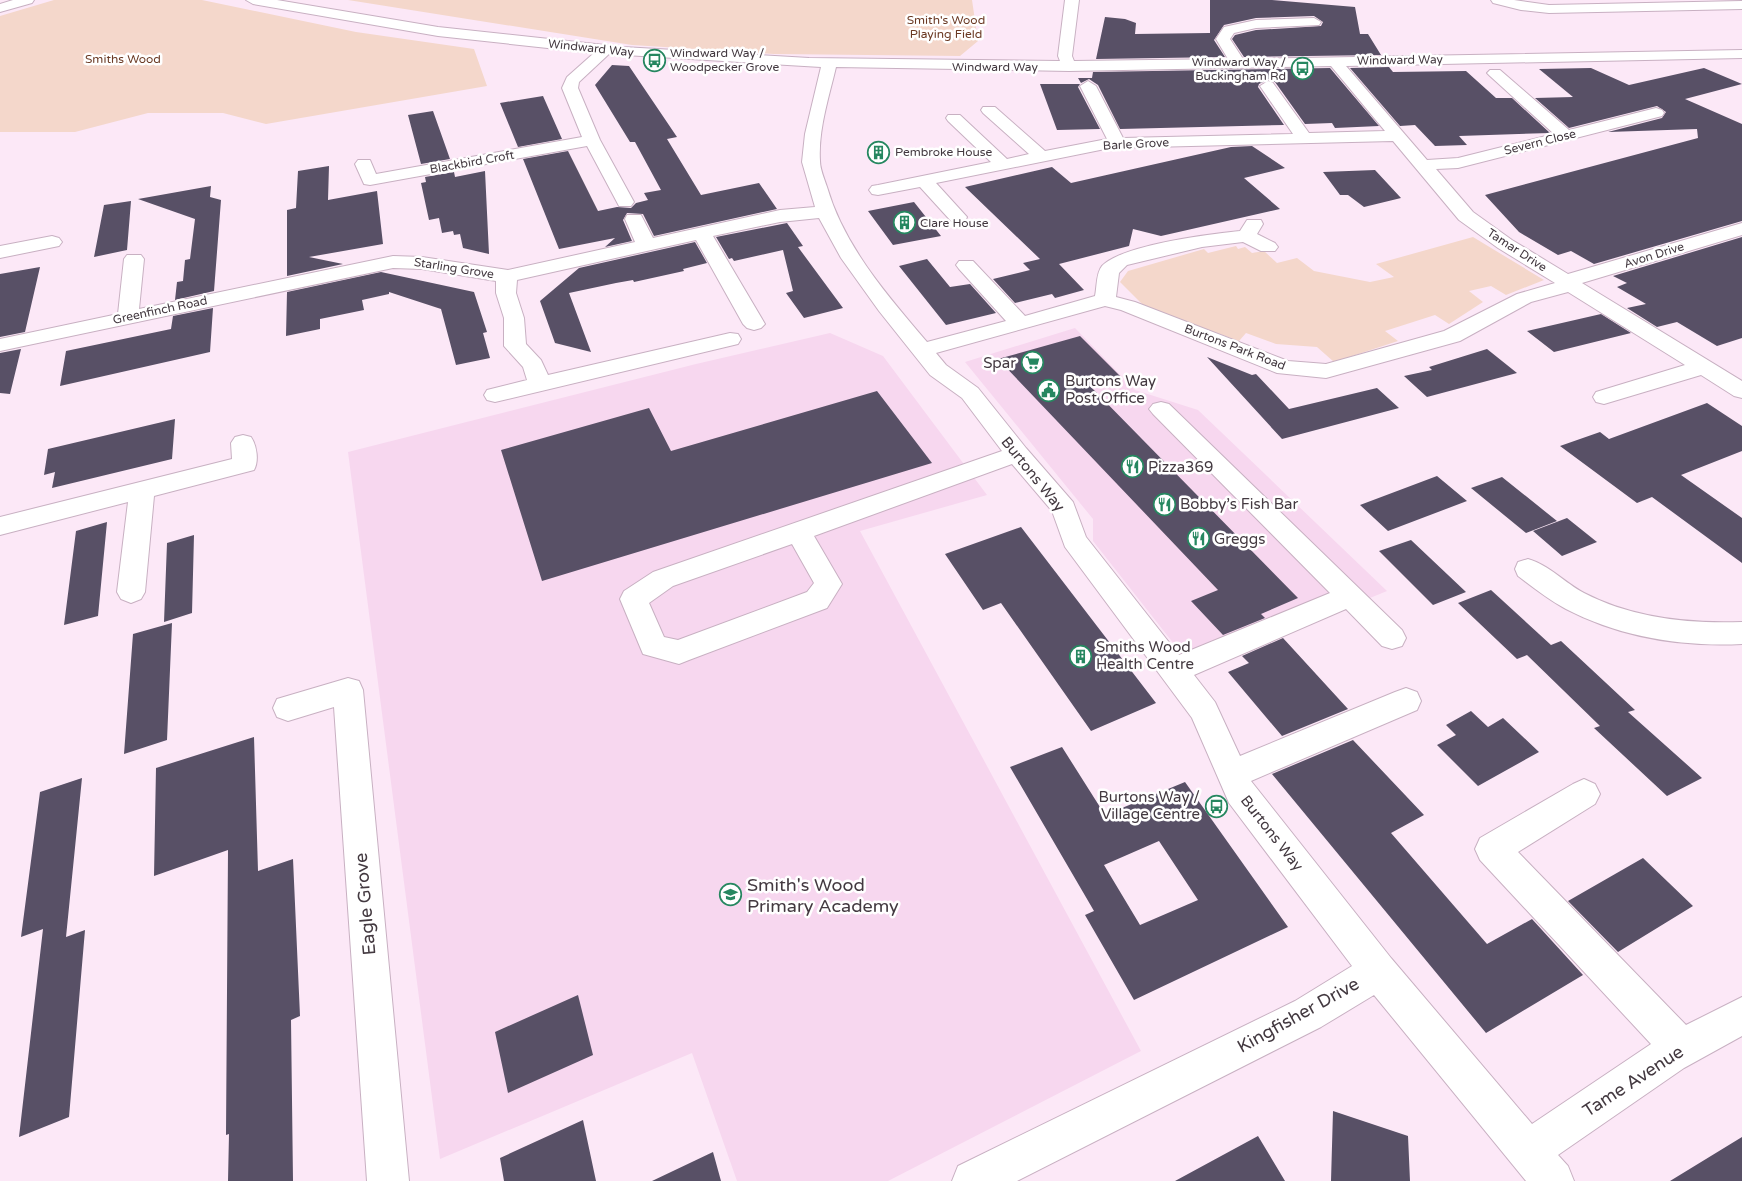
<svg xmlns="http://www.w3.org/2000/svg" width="1742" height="1181" viewBox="0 0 1742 1181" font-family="'Varela Round',sans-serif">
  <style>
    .built { fill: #f7d7ef }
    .green { fill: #f4d7cb }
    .building { fill: #585066; fill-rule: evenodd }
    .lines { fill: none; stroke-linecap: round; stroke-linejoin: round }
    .minor-casing { stroke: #c8b0c2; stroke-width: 2 }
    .minor { fill: #fff; fill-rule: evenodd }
    .labels { text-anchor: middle; stroke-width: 5; stroke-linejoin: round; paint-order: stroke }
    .far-park-label { font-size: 12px; fill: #6a3923; stroke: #fff }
    .far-street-label { font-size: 12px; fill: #433940; stroke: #fff }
    .far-poi-label { font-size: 12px; fill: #433940; stroke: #fff; text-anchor: start }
    .poi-label { font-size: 15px; fill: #433940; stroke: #fff; text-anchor: start }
    .street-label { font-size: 15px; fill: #433940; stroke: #fff }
    .near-poi-label { font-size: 18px; fill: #433940; stroke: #fff; text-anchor: start }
    .near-street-label { font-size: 18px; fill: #433940; stroke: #fff }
  </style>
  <rect width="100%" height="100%" fill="#fce8f7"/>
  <!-- built -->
  <path class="built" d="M1075,328L1135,390L1198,410L1387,591L1221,659L1196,672L1093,541V519L965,362Z
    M830,333L883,356L987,495L860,531L1141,1051L888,1181H737L692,1053L440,1159L348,452L696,364Z"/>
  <!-- green -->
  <path class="green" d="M54,0H202L356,32L474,49L487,86L266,124L223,113H148L75,132H0V16Z
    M348,0H972L978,41L960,56L774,54L632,45Z
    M1473,237L1544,280L1506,295L1491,286L1469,291L1483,302L1449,324L1435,315L1385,331L1398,341L1334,362L1317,347L1276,344L1246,333L1239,341L1144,306L1120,282L1128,271L1204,249L1208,253L1236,246L1238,249L1245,247L1252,253L1264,251L1277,263L1297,258L1314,271L1370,282L1394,277L1376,264Z"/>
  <!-- building -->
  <path class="building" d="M1210,0H1272L1355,7L1360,34H1368L1381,55L1244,57L1232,39L1235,35L1256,30L1321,26L1323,22L1314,16L1256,18L1224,25L1214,40L1225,57L1096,59L1105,17L1125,19L1136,23L1135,34L1210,33Z
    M612,65L629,66L677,137L667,139L701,195L759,183L777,209L654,236L643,214L627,213L623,220L632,241L605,247L615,238L559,249L523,159L568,151L598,211L617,207L631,208L636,203L648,200L644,193L661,190L635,142H630L595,85Z
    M1389,67L1393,72L1466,71L1496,98H1512L1550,133L1459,136L1467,145L1435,146L1415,125L1400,126L1350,68Z
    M1330,68L1379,126L1335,128L1332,123L1305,124L1275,82L1269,79L1259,84L1258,87L1284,125L1120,129L1098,85L1089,79L1081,83L1078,78H1092L1093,72Z
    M1591,68L1629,85L1704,68L1742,84L1685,99L1742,124V221L1594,264L1571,251L1558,255L1519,232L1485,195L1698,138L1697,129L1608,132L1662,118L1666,112L1657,106L1569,128L1535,98L1573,97L1539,69Z
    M1040,84H1080L1078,87L1100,129L1057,130Z
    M543,96L562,139L518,147L500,103Z
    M433,111L450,159L421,164L408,115Z
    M1252,146L1285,168L1244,178L1280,209L1161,236L1133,229L1129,246L1059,264L1084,290L1055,298L1052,294L1015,303L993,279L1030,270L1023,263L1040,259L965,187L1052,167L1071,183L1231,147Z
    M329,166L328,200L377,191L383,244L309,257L343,264L287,276V210L296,208L298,171Z
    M1375,170L1401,198L1364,207L1348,195H1340L1323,172Z
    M485,171L489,254L463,248L460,234L454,235L453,231L442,233L439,218L429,220L421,183L426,182L425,177L454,172L455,177Z
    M211,186L210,197L221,200L214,291L175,300L177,282L183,281L185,260L190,259L195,219L138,199Z
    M131,201L127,250L94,257L104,205Z
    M914,202L941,236L893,245L868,211Z
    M787,223L803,246L798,247L843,308L804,318L786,293L793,291L783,250L734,261L732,258L729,259L716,237Z
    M1742,237V338L1717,346L1677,322L1657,327L1627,308L1646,304L1617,287L1627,283L1613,276Z
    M695,242L707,263L683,269L684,271L634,282L633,280L616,283L569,293L591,352L555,343L540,301L579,268Z
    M927,259L950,287L970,284L996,313L946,325L899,266Z
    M40,267L25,332L0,337V274Z
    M381,272L474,292L487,332L483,333L490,358L456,365L441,309L389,292V294L362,300L364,310L320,319V329L286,336L287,292Z
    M213,308L210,352L60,386L66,351L171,329L173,316Z
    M1601,314L1631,333L1554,352L1527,331Z
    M1080,336L1120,376L1089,385L1298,598L1261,614L1265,618L1223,635L1191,601L1218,590L998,359Z
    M21,349L10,394L0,393V353Z
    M1487,349L1517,373L1427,397L1404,376L1432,370L1429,367Z
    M1207,357L1252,375L1256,374L1289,409L1377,388L1399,408L1282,439Z
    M877,391L932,463L542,581L501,450L649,408L671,451Z
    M1707,403L1742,426V451L1681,475L1742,518V563L1652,497L1637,503L1560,446L1600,432L1609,439Z
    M175,419L172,459L52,488L55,472L44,475L48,449Z
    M1437,476L1467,501L1388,531L1360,505Z
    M1502,477L1557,521L1526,533L1471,488Z
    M1567,518L1597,542L1562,556L1533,531Z
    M107,522L98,616L64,625L76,531Z
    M1021,527L1156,703L1091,731L1001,603L983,610L945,554Z
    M194,535L192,613L164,622L167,543Z
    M1411,540L1466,592L1433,605L1379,551Z
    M1491,590L1551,645L1561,641L1635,710L1628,712L1702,778L1667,796L1594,728L1600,726L1527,655L1517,659L1458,603Z
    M172,623L167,740L124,754L133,634Z
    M1283,638L1348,709L1282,736L1228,672L1249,663L1242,656Z
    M1471,711L1488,727L1503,718L1539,752L1478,786L1437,745L1456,735L1446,725Z
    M254,737L258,871L293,859L300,1016L291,1020L293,1181H228L229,1134L226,1135L228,850L154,876L156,768Z
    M1353,740L1424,815L1391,833L1487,944L1532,919L1583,975L1486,1033L1272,774Z
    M1062,747L1105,815L1185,782L1288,927L1134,1000L1085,915L1094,911L1010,767ZM1159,841L1198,900L1140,925L1104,865Z
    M82,778L66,937L85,930L69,1117L19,1137L43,929L21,937L40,792Z
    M1643,858L1693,906L1618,952L1568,901Z
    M578,995L593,1055L508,1093L495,1032Z
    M1333,1111L1408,1136L1410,1181H1331Z
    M583,1120L596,1181H504L500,1158Z
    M1258,1136L1285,1181H1175Z
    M1742,1137V1181H1670Z
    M713,1152L721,1181H652Z"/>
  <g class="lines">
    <defs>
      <path id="minor" d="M13,0H34L32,3L0,12V4Z
        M246,0H277L438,27L623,47L809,58L1060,61L1058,56L1065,0H1079L1072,56L1074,61L1228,59L1216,39L1224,27L1256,20L1314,18L1321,22L1319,25L1256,28L1234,33L1230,39L1243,59L1742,50V58L1346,66L1427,160L1458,158L1554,134L1490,76L1487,73L1490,70H1500L1569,130L1656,108L1662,110L1664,113L1662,116L1458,168L1436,169L1473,212L1512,240L1568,274L1742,223V235L1582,283L1742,381V398L1734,396L1701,375L1604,404L1596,402L1593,397L1596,392L1685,365L1568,292L1531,302L1460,341L1326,378L1277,373L1121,310L1105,306L936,353L946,365L978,388L1026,448L1073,502L1086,537L1179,655L1330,593L1153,414L1149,409L1153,404L1161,402L1169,404L1402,630L1406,638L1402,646L1392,649L1382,646L1346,609L1194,675L1215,702L1240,756L1395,692L1406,688L1417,692L1421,701L1417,710L1251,781L1391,958L1532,1124L1651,1044L1480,860L1475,849L1480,838L1573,784L1584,779L1595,784L1600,794L1595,804L1518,852L1686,1025L1742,997V1036L1684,1068L1558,1155L1568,1166L1574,1181H1526L1374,995L1321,1027L1017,1181H952L958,1166L1295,1001L1352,966L1229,803L1192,718L1065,547L1052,511L1012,464L814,536L842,584L827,608L689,660L679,664L643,654L620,599L624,591L653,572L1002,451L962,398L930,375L879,311L841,258L819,218L780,222L713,236L765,324L761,328L754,330L747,328L743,324L696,240L517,280L516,293L524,318L526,344L541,360L548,375L730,333L738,334L741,339L738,344L495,402L487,400L484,395L487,390L527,380L523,367L504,346V318L496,293V281L422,269L393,268L0,351V339L118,314L124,259L127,255H141L144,259L139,309L393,256L422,257L508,270L635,242L625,219L627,215H641L653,238L780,210L815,207L802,162L805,134L821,67L609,54L579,82L578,88L600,140L634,202L631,206H619L587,146L370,185L364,184L355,164L358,160H370L376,174L582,137L562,88L567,77L594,53L438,36L253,4ZM1331,66L1385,131L1309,133L1273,83L1268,81L1260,86L1293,134L1123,138L1096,86L1088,81L1080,86L1107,139L1045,151L995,107H983L981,110L983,113L1029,154L1007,159L960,115H948L946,118L948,121L991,162L878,185L872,186L869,190L872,194L878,195L920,187L951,221H965L967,217L936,183L1110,148L1393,141L1459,220L1498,248L1555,283L1517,294L1444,331L1326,364L1288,361L1135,302L1116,297L1119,273L1127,265L1202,247L1243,242L1261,251H1275L1278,247L1275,243L1257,234L1263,224L1261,220H1247L1240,231C1210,234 1122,245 1102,266C1096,273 1097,287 1095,296L1025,316L973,261H959L956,265L959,269L1006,321L927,342C887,295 844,246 827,187C824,178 820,169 820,161C818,130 829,97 836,67L1069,71ZM792,544L814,583L807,592L678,640L664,637L649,603L673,586Z
        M1491,0H1514L1549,5L1742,1V9L1549,13L1521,10L1493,3Z
        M52,236L59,238L62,242L59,246L0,258V246Z
        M243,435L251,437C257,446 259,461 254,470L154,496L145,592L141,599L131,603L121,599L117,592L128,502L0,535V517L232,459L231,443L235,437Z
        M1528,559C1549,565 1565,583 1584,593C1632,618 1689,624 1742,622V644C1682,647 1620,637 1566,609C1549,600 1534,588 1518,576L1515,569L1518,562Z
        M348,678L359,681L363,690L409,1181H367L334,707L288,721L277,717L273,708L277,699Z"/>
    </defs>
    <!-- minor casing -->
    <use href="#minor" class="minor-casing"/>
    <!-- minor -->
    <use href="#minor" class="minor"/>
  </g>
  <!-- icons -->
  <defs>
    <symbol id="bus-ring" viewBox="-11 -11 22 22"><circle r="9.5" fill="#fff" stroke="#268760" stroke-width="1.5"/><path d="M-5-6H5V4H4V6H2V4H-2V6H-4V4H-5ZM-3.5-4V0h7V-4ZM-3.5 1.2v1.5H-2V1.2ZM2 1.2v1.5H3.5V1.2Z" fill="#268760"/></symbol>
    <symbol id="building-ring" viewBox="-11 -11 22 22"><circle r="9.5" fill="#fff" stroke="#268760" stroke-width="1.5"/><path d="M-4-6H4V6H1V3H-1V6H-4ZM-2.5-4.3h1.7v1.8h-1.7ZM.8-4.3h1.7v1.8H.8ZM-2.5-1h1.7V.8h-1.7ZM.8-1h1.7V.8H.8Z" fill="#268760"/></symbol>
    <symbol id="supermarket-ring" viewBox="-11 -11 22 22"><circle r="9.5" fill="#fff" stroke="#268760" stroke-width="1.5"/><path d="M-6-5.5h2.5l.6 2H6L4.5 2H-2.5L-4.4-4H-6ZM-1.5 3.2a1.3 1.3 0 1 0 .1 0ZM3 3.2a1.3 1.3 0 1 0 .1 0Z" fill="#268760"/></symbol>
    <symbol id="civic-ring" viewBox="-11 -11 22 22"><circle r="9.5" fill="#fff" stroke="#268760" stroke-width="1.5"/><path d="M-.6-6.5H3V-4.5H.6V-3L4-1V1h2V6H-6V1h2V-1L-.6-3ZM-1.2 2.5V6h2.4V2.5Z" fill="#268760"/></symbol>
    <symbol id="restaurant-ring" viewBox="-11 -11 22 22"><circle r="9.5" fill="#fff" stroke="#268760" stroke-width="1.5"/><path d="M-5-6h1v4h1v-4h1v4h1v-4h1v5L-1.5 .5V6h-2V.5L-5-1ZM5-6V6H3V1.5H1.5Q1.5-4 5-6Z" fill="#268760"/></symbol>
    <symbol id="school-ring" viewBox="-11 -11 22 22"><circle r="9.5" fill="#fff" stroke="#268760" stroke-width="1.5"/><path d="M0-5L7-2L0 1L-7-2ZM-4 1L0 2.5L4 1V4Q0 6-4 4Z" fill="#268760"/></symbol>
  </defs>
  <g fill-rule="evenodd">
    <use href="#bus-ring" x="642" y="48" width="25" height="25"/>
    <use href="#bus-ring" x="1290" y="56" width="25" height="25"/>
    <use href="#building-ring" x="866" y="140" width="25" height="25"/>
    <use href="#building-ring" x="892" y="210" width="25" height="25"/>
    <use href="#supermarket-ring" x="1020" y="350" width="25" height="25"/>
    <use href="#civic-ring" x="1036" y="378" width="25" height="25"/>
    <use href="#restaurant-ring" x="1120" y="454" width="25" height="25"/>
    <use href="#restaurant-ring" x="1152" y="492" width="25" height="25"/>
    <use href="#restaurant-ring" x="1186" y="526" width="25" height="25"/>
    <use href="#building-ring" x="1068" y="644" width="25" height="25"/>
    <use href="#bus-ring" x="1204" y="794" width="25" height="25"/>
    <use href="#school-ring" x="718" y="882" width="25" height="25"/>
  </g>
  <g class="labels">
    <!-- far-park labels -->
    <g class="far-park-label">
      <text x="946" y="24">Smith's Wood<tspan x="946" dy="14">Playing Field</tspan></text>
      <text x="123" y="63">Smiths Wood</text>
    </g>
    <!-- far-street labels -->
    <g class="far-street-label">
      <text transform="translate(591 48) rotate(6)" y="4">Windward Way</text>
      <text transform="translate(1400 60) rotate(-1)" y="4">Windward Way</text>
      <text x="995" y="71">Windward Way</text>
      <text transform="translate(1540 142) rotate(-14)" y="4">Severn Close</text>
      <text transform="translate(1136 144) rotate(-3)" y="4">Barle Grove</text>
      <text transform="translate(472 162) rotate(-10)" y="4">Blackbird Croft</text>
      <text transform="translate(1517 250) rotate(33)" y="4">Tamar Drive</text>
      <text transform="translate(1654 255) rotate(-17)" y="4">Avon Drive</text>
      <text transform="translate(454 268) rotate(9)" y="4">Starling Grove</text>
      <text transform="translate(160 310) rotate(-12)" y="4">Greenfinch Road</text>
      <text transform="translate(1235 347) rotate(21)" y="4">Burtons Park Road</text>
    </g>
    <!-- far-poi labels -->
    <g class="far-poi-label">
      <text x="670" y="57">Windward Way /<tspan x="670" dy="14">Woodpecker Grove</tspan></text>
      <text x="1286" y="66" text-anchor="end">Windward Way /<tspan x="1286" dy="14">Buckingham Rd</tspan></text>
      <text x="895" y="156">Pembroke House</text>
      <text x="920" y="227">Clare House</text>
    </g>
    <!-- poi labels -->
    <g class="poi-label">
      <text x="1016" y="368" text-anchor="end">Spar</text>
      <text x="1065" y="386">Burtons Way<tspan x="1065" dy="17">Post Office</tspan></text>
      <text x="1148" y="472">Pizza369</text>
      <text x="1180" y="509">Bobby’s Fish Bar</text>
      <text x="1214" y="544">Greggs</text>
      <text x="1096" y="652">Smiths Wood<tspan x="1096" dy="17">Health Centre</tspan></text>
      <text x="1200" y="802" text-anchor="end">Burtons Way /<tspan x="1200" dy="17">Village Centre</tspan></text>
    </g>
    <!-- street labels -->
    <g class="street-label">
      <text transform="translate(1033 474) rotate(51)" y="5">Burtons Way</text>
      <text transform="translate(1272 833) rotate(52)" y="5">Burtons Way</text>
    </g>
    <!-- near-poi labels -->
    <g class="near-poi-label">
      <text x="747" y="891">Smith's Wood<tspan x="747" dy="21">Primary Academy</tspan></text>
    </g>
    <!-- near-street labels -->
    <g class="near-street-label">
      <text transform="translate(365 904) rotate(-95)" y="6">Eagle Grove</text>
      <text transform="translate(1298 1015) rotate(-29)" y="6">Kingfisher Drive</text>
      <text transform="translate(1633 1081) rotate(-33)" y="6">Tame Avenue</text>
    </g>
  </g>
</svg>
